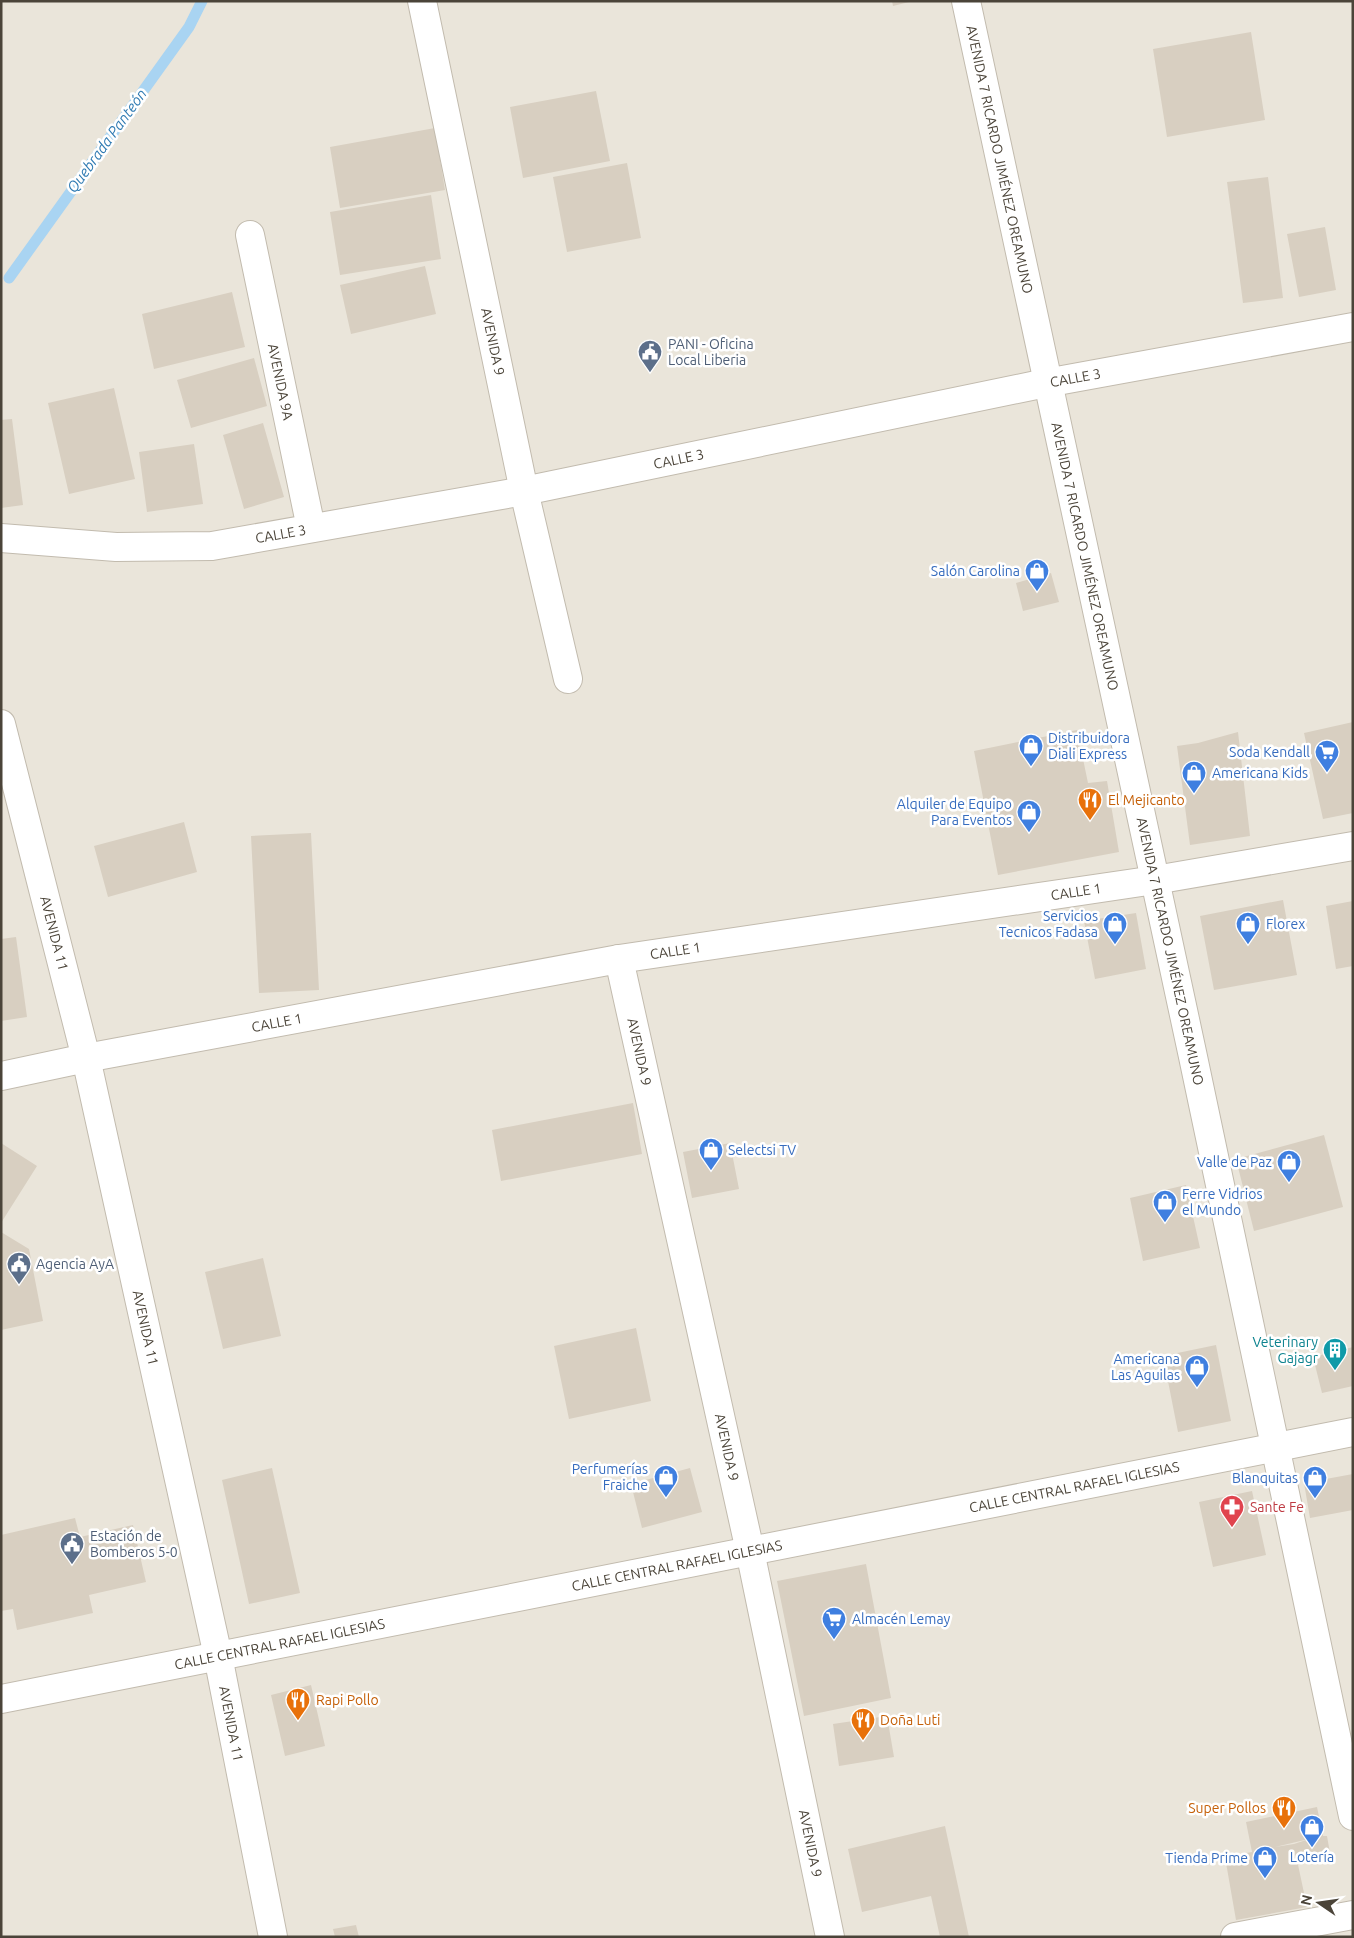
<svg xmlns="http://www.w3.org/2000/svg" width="1354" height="1938" viewBox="0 0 1354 1938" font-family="Ubuntu,sans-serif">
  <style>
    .residential { fill: #eae5da }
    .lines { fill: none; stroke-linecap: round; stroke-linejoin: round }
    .stream { stroke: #a9d4f2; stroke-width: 11 }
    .building { fill: #d8cfc1; fill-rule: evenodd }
    .street-casing { stroke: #c2bbae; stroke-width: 30 }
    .street { stroke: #fff; stroke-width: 28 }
    .labels { text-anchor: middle; stroke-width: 5; stroke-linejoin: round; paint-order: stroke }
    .street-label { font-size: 14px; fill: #4b4439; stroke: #fff }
    .service-label { font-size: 14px; fill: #4e5e75; stroke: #fff; text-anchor: start }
    .shop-label { font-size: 14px; fill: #366cbe; stroke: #fff; text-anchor: end }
    .food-label { font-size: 14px; fill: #c56008; stroke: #fff; text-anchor: start }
    .culture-label { font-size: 14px; fill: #0d838f; stroke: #fff; text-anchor: end }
    .health-label { font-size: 14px; fill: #be3a42; stroke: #fff; text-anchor: start }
    .water-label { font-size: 15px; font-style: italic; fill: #2e7ab2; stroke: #fff }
  </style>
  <rect width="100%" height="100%" fill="#f6f3ec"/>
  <!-- residential -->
  <path class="residential" d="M1,1H1353V1937H1Z"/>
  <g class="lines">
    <!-- stream -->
    <path class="stream" d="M9,278L189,27L202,1"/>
  </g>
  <!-- building -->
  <path class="building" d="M892,1H909V2L893,6Z
    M1251,32L1265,120L1167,137L1153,49Z
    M596,91L610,161L523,178L510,107Z
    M435,128L445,190L340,208L330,147Z
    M627,163L641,238L567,252L553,177Z
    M1268,177L1283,298L1243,303L1227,182Z
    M431,195L441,259L340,275L330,212Z
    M1325,227L1336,290L1299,297L1287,234Z
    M425,266L436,314L351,334L340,285Z
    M232,292L245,347L154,369L142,314Z
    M254,358L267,406L191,428L177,380Z
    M114,388L135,479L69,494L48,403Z
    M12,419L23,505L1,508V420Z
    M263,423L284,497L244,509L223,435Z
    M194,444L203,504L147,512L139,452Z
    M1051,573L1059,602L1023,611L1016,583Z
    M1353,722V813L1323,819L1304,733Z
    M1077,730L1088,783L1107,781L1119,852L998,875L974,751Z
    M1238,732L1250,836L1190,845L1177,746L1198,743Z
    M184,822L197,872L108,897L94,846Z
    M311,833L319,990L259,993L251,836Z
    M1283,900L1297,975L1214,990L1200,916Z
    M1353,901V966L1336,969L1326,906Z
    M1136,913L1146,969L1095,979L1084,921Z
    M16,937L27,1017L1,1021V939Z
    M633,1103L642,1154L501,1181L492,1130Z
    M1324,1135L1343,1207L1254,1231L1236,1159Z
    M1,1143L37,1166L1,1223Z
    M730,1143L739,1189L692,1198L683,1152Z
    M1186,1185L1200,1248L1143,1261L1130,1198Z
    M1,1232L29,1249L43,1321L1,1330Z
    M263,1258L281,1336L223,1349L205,1272Z
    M636,1328L651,1401L569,1419L554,1346Z
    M1216,1345L1231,1421L1178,1432L1163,1356Z
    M1353,1347V1386L1322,1393L1313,1357Z
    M272,1468L300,1593L249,1604L222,1480Z
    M690,1468L702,1512L642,1528L631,1484Z
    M1353,1474V1510L1310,1518L1304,1483Z
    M1252,1491L1266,1555L1213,1567L1199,1502Z
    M75,1518L80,1537L133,1525L146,1582L89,1595L93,1613L17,1630L13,1609L1,1611V1535Z
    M866,1564L891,1698L804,1716L777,1581Z
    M311,1685L325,1746L285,1756L271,1695Z
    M887,1716L894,1757L839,1766L833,1724Z
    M1317,1807L1323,1836H1327L1330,1853L1297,1860L1307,1907L1236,1920L1225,1857L1252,1852L1246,1822ZM1309,1839L1294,1844L1275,1847Z
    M945,1826L969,1937H940L931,1896L862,1912L848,1849Z
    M356,1925L359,1937H335L333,1929Z"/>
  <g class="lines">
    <defs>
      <g id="street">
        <path id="s1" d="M422,1L524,491L568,679"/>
        <path id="s2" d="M966,1C1094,606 1229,1210 1353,1816"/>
        <path id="s3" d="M250,235L311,528"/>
        <path id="s4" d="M1,538L116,547L212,546L524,491L1046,383L1353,327"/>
        <path id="s5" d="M1,724L86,1058L218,1656L273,1937"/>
        <path id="s6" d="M619,959L750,1551L830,1937"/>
        <path id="s7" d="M1,1076L86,1058L619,959L1155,880L1353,846"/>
        <path id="s8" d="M1,1699L1353,1432"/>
        <path d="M1235,1937L1353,1915"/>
      </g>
    </defs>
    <!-- street casing -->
    <use href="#street" class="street-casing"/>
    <!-- street -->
    <use href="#street" class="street"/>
  </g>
  <!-- icons -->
  <defs>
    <symbol id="civic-pin" viewBox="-11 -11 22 30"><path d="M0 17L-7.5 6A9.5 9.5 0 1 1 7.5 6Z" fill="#5c6f8a" stroke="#fff"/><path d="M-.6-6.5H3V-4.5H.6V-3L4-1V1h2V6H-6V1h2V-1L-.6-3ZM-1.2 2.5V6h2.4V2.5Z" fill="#fff"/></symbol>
    <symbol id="shop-pin" viewBox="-11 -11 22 30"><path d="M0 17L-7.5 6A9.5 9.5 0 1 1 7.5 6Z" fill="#3f7fe0" stroke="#fff"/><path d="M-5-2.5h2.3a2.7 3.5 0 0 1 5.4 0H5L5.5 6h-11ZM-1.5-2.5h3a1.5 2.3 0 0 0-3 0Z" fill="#fff"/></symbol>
    <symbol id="supermarket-pin" viewBox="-11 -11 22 30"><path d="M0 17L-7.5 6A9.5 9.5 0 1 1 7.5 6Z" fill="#3f7fe0" stroke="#fff"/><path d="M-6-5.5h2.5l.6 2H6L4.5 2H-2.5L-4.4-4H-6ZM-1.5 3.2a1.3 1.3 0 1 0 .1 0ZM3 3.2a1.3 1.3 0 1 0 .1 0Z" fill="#fff"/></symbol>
    <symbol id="restaurant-pin" viewBox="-11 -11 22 30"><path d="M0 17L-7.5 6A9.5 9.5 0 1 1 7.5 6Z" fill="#e8710a" stroke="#fff"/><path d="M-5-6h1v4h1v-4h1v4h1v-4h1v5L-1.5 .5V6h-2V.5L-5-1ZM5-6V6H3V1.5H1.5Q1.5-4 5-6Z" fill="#fff"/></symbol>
    <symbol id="building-pin" viewBox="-11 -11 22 30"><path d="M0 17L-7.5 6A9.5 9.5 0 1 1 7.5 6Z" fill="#0f9aa8" stroke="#fff"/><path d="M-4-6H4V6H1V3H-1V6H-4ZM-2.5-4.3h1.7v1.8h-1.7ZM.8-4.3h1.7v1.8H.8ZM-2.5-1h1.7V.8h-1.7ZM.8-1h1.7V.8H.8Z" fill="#fff"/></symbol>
    <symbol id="pharmacy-pin" viewBox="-11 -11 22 30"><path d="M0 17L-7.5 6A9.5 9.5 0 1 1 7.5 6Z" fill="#e0444e" stroke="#fff"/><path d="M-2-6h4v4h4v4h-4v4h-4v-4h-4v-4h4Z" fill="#fff"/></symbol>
  </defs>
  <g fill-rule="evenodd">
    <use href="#civic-pin" x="636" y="338" width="28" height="38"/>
    <use href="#shop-pin" x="1023" y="557" width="28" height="38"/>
    <use href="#shop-pin" x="1017" y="732" width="28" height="38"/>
    <use href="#supermarket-pin" x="1313" y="738" width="28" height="38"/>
    <use href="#shop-pin" x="1180" y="759" width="28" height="38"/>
    <use href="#restaurant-pin" x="1076" y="786" width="28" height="38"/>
    <use href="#shop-pin" x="1015" y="798" width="28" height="38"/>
    <use href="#shop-pin" x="1101" y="910" width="28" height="38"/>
    <use href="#shop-pin" x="1234" y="910" width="28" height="38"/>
    <use href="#shop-pin" x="697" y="1136" width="28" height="38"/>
    <use href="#shop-pin" x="1275" y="1148" width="28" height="38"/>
    <use href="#shop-pin" x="1151" y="1188" width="28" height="38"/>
    <use href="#civic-pin" x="5" y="1250" width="28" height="38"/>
    <use href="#building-pin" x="1321" y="1336" width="28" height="38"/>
    <use href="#shop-pin" x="1183" y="1353" width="28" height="38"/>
    <use href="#shop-pin" x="652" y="1463" width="28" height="38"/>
    <use href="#shop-pin" x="1301" y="1464" width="28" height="38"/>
    <use href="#pharmacy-pin" x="1218" y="1493" width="28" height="38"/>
    <use href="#civic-pin" x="58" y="1530" width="28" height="38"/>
    <use href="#supermarket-pin" x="820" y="1605" width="28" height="38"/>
    <use href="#restaurant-pin" x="284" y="1686" width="28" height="38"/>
    <use href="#restaurant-pin" x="849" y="1706" width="28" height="38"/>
    <use href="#restaurant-pin" x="1270" y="1794" width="28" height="38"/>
    <use href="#shop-pin" x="1298" y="1813" width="28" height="38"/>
    <use href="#shop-pin" x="1251" y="1844" width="28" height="38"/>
  </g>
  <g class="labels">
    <!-- street labels -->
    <g class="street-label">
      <text dy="5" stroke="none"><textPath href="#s2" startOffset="162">AVENIDA 7 RICARDO JIMÉNEZ OREAMUNO</textPath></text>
      <text dy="5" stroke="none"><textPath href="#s1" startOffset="348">AVENIDA 9</textPath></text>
      <text dy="5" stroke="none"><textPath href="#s4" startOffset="1091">CALLE 3</textPath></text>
      <text dy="5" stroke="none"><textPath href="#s3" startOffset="150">AVENIDA 9A</textPath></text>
      <text dy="5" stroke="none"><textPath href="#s4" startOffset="686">CALLE 3</textPath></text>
      <text dy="5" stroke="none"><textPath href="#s4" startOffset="281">CALLE 3</textPath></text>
      <text dy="5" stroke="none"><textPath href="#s2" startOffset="568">AVENIDA 7 RICARDO JIMÉNEZ OREAMUNO</textPath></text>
      <text dy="5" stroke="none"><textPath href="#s7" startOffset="1091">CALLE 1</textPath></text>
      <text dy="5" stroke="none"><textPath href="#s5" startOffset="216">AVENIDA 11</textPath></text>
      <text dy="5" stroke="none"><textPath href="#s7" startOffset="686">CALLE 1</textPath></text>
      <text dy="5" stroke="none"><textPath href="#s2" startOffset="972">AVENIDA 7 RICARDO JIMÉNEZ OREAMUNO</textPath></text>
      <text dy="5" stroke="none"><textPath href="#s7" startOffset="281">CALLE 1</textPath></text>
      <text dy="5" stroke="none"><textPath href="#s6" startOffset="95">AVENIDA 9</textPath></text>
      <text dy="5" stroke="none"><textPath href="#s5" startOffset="621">AVENIDA 11</textPath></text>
      <text dy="5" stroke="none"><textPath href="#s6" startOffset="500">AVENIDA 9</textPath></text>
      <text dy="5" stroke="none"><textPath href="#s8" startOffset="1094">CALLE CENTRAL RAFAEL IGLESIAS</textPath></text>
      <text dy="5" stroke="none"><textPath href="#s8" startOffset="689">CALLE CENTRAL RAFAEL IGLESIAS</textPath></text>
      <text dy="5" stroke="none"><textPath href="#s8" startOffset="284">CALLE CENTRAL RAFAEL IGLESIAS</textPath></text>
      <text dy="5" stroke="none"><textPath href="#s5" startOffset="1026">AVENIDA 11</textPath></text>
      <text dy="5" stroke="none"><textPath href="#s6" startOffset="905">AVENIDA 9</textPath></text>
    </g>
    <!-- service labels -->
    <g class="service-label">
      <text x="668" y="349">PANI - Oficina<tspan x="668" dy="16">Local Liberia</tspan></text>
      <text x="36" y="1269">Agencia AyA</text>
      <text x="90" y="1541">Estación de<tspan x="90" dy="16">Bomberos 5-0</tspan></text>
    </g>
    <!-- shop labels -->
    <g class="shop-label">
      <text x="1020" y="576">Salón Carolina</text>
      <text x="1048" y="743" text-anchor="start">Distribuidora<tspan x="1048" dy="16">Diali Express</tspan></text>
      <text x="1310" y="757">Soda Kendall</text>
      <text x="1212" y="778" text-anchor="start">Americana Kids</text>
      <text x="1012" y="809">Alquiler de Equipo<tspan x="1012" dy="16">Para Eventos</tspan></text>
      <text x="1098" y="921">Servicios<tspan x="1098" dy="16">Tecnicos Fadasa</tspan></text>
      <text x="1266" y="929" text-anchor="start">Florex</text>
      <text x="728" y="1155" text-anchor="start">Selectsi TV</text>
      <text x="1272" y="1167">Valle de Paz</text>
      <text x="1182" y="1199" text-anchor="start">Ferre Vidrios<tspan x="1182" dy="16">el Mundo</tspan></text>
      <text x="1180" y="1364">Americana<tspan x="1180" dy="16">Las Aguilas</tspan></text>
      <text x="648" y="1474">Perfumerías<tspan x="648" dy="16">Fraiche</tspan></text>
      <text x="1298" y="1483">Blanquitas</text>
      <text x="852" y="1624" text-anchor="start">Almacén Lemay</text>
      <text x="1312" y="1862" text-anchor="middle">Lotería</text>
      <text x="1248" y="1863">Tienda Prime</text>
    </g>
    <!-- food labels -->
    <g class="food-label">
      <text x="1108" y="805">El Mejicanto</text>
      <text x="316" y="1705">Rapi Pollo</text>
      <text x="880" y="1725">Doña Luti</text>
      <text x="1266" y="1813" text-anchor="end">Super Pollos</text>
    </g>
    <!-- culture labels -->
    <g class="culture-label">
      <text x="1318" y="1347">Veterinary<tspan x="1318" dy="16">Gajagr</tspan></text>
    </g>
    <!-- health labels -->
    <g class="health-label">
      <text x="1250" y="1512">Sante Fe</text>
    </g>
    <!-- water labels -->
    <g class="water-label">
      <text transform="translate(107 141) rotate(-54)" y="5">Quebrada Panteón</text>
    </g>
  </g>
  <!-- border -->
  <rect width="1354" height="1938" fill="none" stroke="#4b4439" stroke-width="5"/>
  <!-- north arrow -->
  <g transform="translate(1319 1903) rotate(283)" stroke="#ffffff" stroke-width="4" paint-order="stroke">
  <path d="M0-4L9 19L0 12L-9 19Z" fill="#4b4439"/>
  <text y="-8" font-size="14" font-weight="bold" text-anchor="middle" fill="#4b4439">N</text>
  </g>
</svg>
